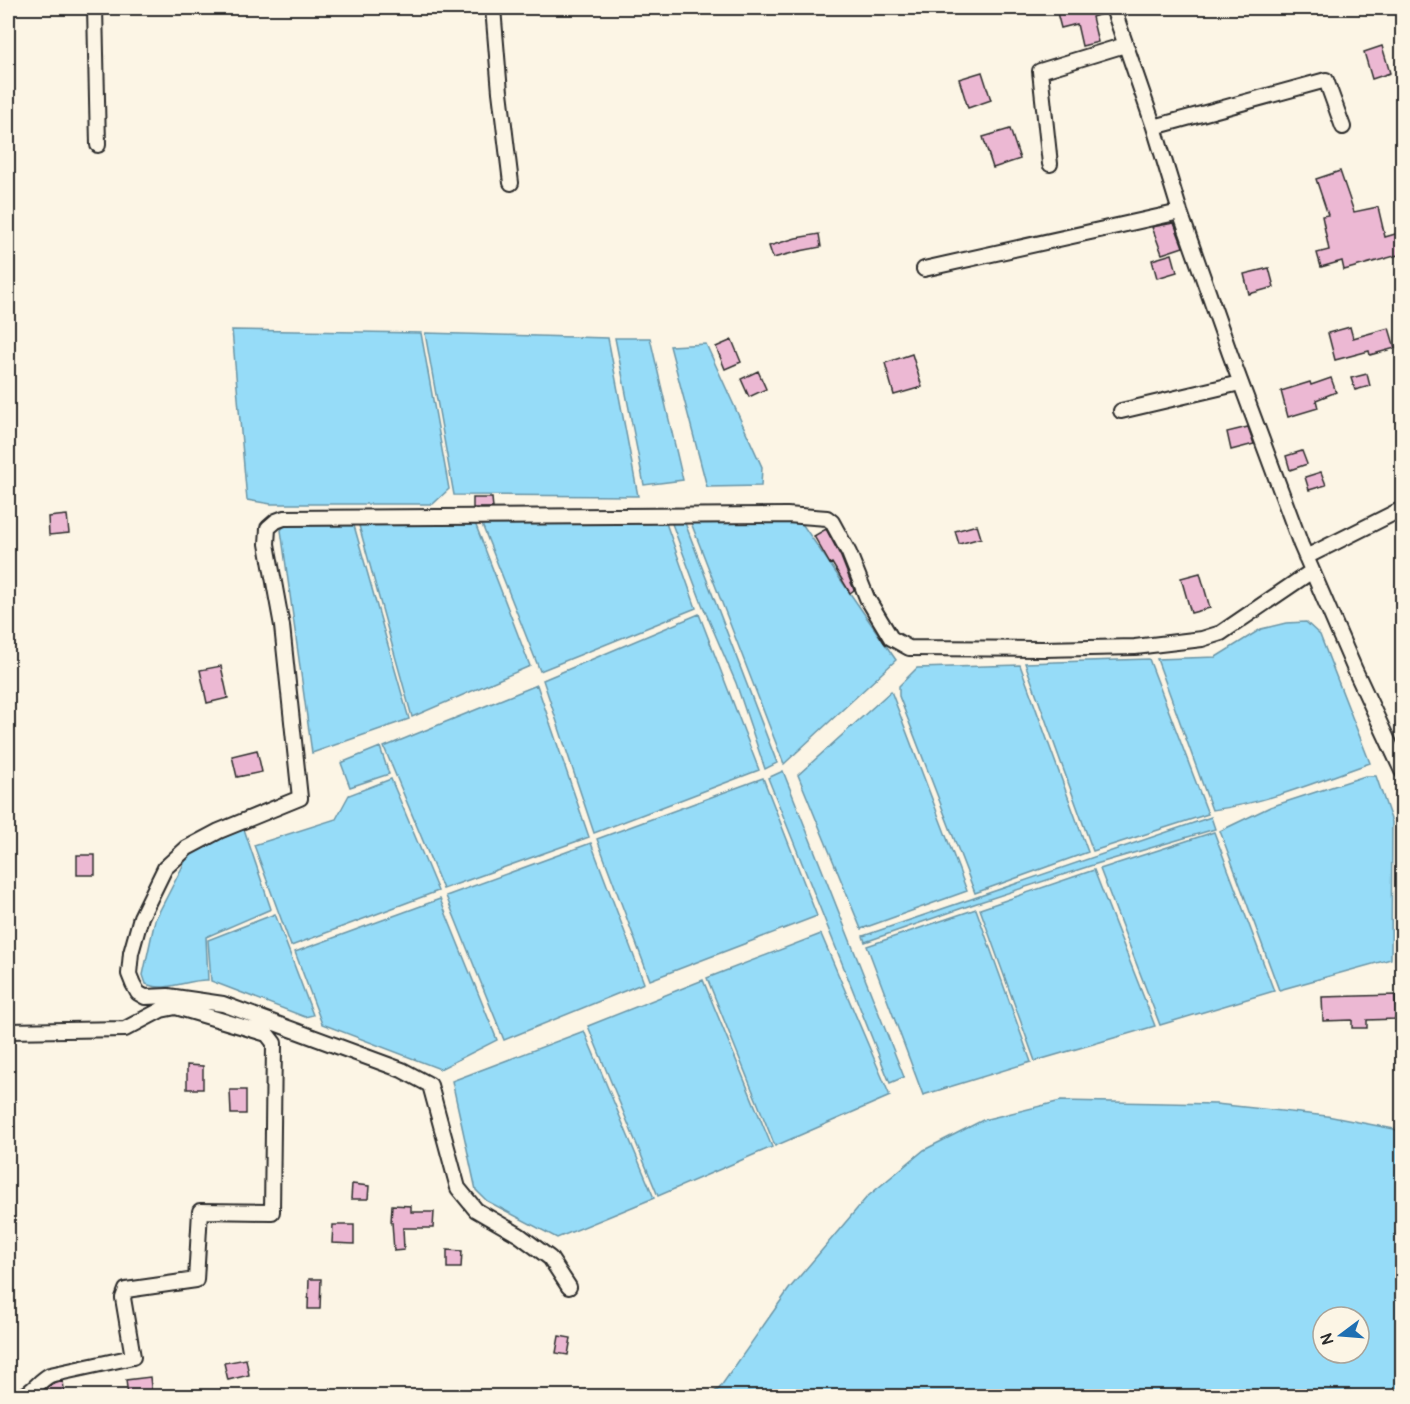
<svg xmlns="http://www.w3.org/2000/svg" width="1410" height="1404" viewBox="0 0 1410 1404" font-family="Pangolin,sans-serif">
  <style>
    .water { fill: #96dcf8; stroke: #6b95a6; stroke-width: 1.5; fill-rule: evenodd }
    .building { fill: #ecb8d3; stroke: #2b2b2b; stroke-width: 1.5 }
    .lines { fill: none; stroke-linecap: round; stroke-linejoin: round }
    .street-casing { stroke: #2b2b2b; stroke-width: 18 }
    .street { stroke: #fcf5e5; stroke-width: 14 }
  </style>
  <rect width="100%" height="100%" fill="#fcf5e5"/>
  <filter id="ink" filterUnits="userSpaceOnUse"><feTurbulence type="fractalNoise" baseFrequency=".0167" numOctaves="2"/><feDisplacementMap in="SourceGraphic" scale="12" xChannelSelector="R" yChannelSelector="G"/><feConvolveMatrix kernelMatrix="1 2 1 2 8 2 1 2 1" color-interpolation-filters="sRGB"/></filter>
  <g filter="url(#ink)">
    <!-- water -->
    <path class="water" d="M232,330L421,333L449,489L433,504H271L247,500Z
      M425,333L608,338L638,496L454,495Z
      M615,338H650L683,480L644,485Z
      M706,344L762,467L761,486L707,487L670,346Z
      M789,518L803,525L896,660L784,764L690,520Z
      M671,521L685,523L777,763L765,769L736,683L702,604Z
      M353,522L409,719L312,753L281,530L286,523Z
      M358,522L475,523L530,666L412,717Z
      M481,522L666,523L696,608L540,671Z
      M699,614L759,770L594,833L543,680Z
      M1306,622L1320,635L1370,763C1318,781 1267,803 1212,810L1157,659L1216,657L1261,629L1286,623Z
      M1149,659L1208,814L1093,851L1025,663Z
      M1020,665L1088,852L975,893L899,696V686L917,668Z
      M537,685L589,837L443,889L384,747Z
      M891,691L967,891L861,929L798,775Z
      M380,747L389,774L350,787L341,763Z
      M783,771L904,1077L890,1083L768,778Z
      M1365,776H1376L1392,822L1391,959L1279,990L1220,831L1270,807Z
      M763,778L817,916L650,980L597,839Z
      M391,779L438,891L291,946L254,845L336,819L349,795Z
      M1211,817L1215,829L1096,864L974,904L865,942L863,936Z
      M244,829L271,909L206,937L208,980C188,979 165,993 146,984L143,975L155,920L190,852Z
      M1214,832L1274,991L1160,1025L1100,869Z
      M591,843L644,983L504,1040L446,896Z
      M1094,870L1155,1026L1035,1061L980,909Z
      M440,899L497,1040L440,1069L322,1024L295,952Z
      M976,909L1031,1062L923,1095L867,946Z
      M275,914L313,1015L305,1017L211,981L208,940Z
      M821,934L890,1096L775,1146L707,978Z
      M703,980L772,1147L658,1196L588,1026Z
      M584,1031L654,1198L557,1238L487,1201L476,1190L452,1081Z
      M1061,1101L1216,1104L1327,1116L1394,1129L1402,1133V1396H708L719,1389L789,1289L867,1197L924,1150L983,1120ZM1323,1317H1359V1353H1323Z"/>
    <!-- building -->
    <path class="building" d="M1063,8H1104L1105,13L1092,17L1098,42L1082,46L1077,24L1061,28L1056,9Z
      M1382,46L1390,73L1372,79L1364,52Z
      M982,72L991,100L968,108L959,79Z
      M1010,129L1020,159L993,168L983,137Z
      M1340,171L1354,212L1378,207L1385,237L1402,232V254L1344,270L1342,261L1321,267L1317,253L1329,250L1322,216L1328,215L1316,179Z
      M1174,223L1183,247L1162,254L1152,227Z
      M819,234L821,247L800,251L773,258L769,246L796,238Z
      M1172,254L1177,272L1157,278L1152,260Z
      M1269,268L1274,287L1249,294L1244,274Z
      M1350,327L1353,338L1389,328L1395,348L1370,355L1369,351L1335,360L1328,333Z
      M732,340L741,362L725,369L716,347Z
      M912,354L922,387L894,395L885,363Z
      M758,371L766,389L749,397L741,379Z
      M1367,374L1370,386L1355,390L1351,378Z
      M1331,378L1336,392L1316,400L1318,408L1288,417L1281,391L1310,382L1311,385Z
      M1248,427L1254,444L1231,450L1227,432Z
      M1302,451L1307,464L1290,470L1286,456Z
      M1321,472L1326,485L1309,490L1305,477Z
      M473,498H492L493,508H473Z
      M67,515L69,533L49,535L48,517Z
      M977,525L981,538L959,544L955,531Z
      M826,529L841,557L854,590L850,593L832,563L830,564L814,536Z
      M1200,573L1210,608L1191,613L1181,578Z
      M221,666L228,698L207,703L200,670Z
      M257,750L262,772L237,777L232,756Z
      M77,855H95V875H77Z
      M1395,995L1396,1019L1367,1020V1028H1352V1020L1323,1021L1322,997Z
      M187,1065L203,1066V1089H187Z
      M230,1090H246V1114H231Z
      M352,1184L369,1186L368,1199H351Z
      M392,1205L411,1206V1212H434L433,1228H403L404,1250L394,1251L392,1222H391Z
      M333,1225H354V1244L332,1243Z
      M447,1250L462,1251L461,1268H447Z
      M309,1279H321L320,1309H308Z
      M559,1336L571,1338L568,1355L556,1353Z
      M246,1359L249,1375L228,1380L224,1363Z
      M150,1377L152,1396H128L126,1380Z
      M63,1381L65,1396H42V1393L51,1385Z"/>
    <g class="lines">
      <defs>
        <path id="street" d="M95,8L98,145
          M493,8L500,92L511,183
          M1113,8L1154,127L1180,212L1230,354L1301,545L1355,670L1402,771
          M1154,127L1326,80L1343,127
          M1050,164L1040,71L1125,45
          M924,269L1180,212
          M1121,411L1240,383
          M1306,557L1402,509
          M8,1031L125,1029L161,1010L176,1007L267,1034L274,1043L272,1212L200,1211L196,1280L126,1290L123,1298L133,1357L50,1375C39,1381 34,1390 23,1396
          M569,1287L550,1258L519,1235L476,1210L458,1188L430,1085L402,1070L223,1004L168,996L145,997L138,993L133,984L129,974L131,953L141,917L165,868L187,848L219,831L300,798L282,626L267,544L268,528L276,521L284,518L787,515L827,518L832,522L849,553L867,598L891,638L909,648L1043,649L1135,647L1202,639L1221,633L1312,571"/>
      </defs>
      <!-- street casing -->
      <use href="#street" class="street-casing"/>
      <!-- street -->
      <use href="#street" class="street"/>
    </g>
  </g>
  <!-- margin -->
  <rect width="1410" height="1404" fill="none" stroke="#fcf5e5" stroke-width="30"/>
  <rect x="15" y="15" width="1380" height="1374" fill="none" stroke="#2b2b2b" stroke-width="2" filter="url(#ink)"/>
  <!-- north arrow -->
  <g transform="translate(1341 1335) rotate(254)"><circle r="28" fill="#fcf5e5" stroke="#a8a49b" stroke-width="1.5"/>
  <path d="M0-4.5L10 22L0 15L-10 22Z" fill="#1f6fb2"/>
  <text y="-9" font-size="16" font-weight="bold" text-anchor="middle" fill="#2b2b2b">N</text>
  </g>
</svg>
